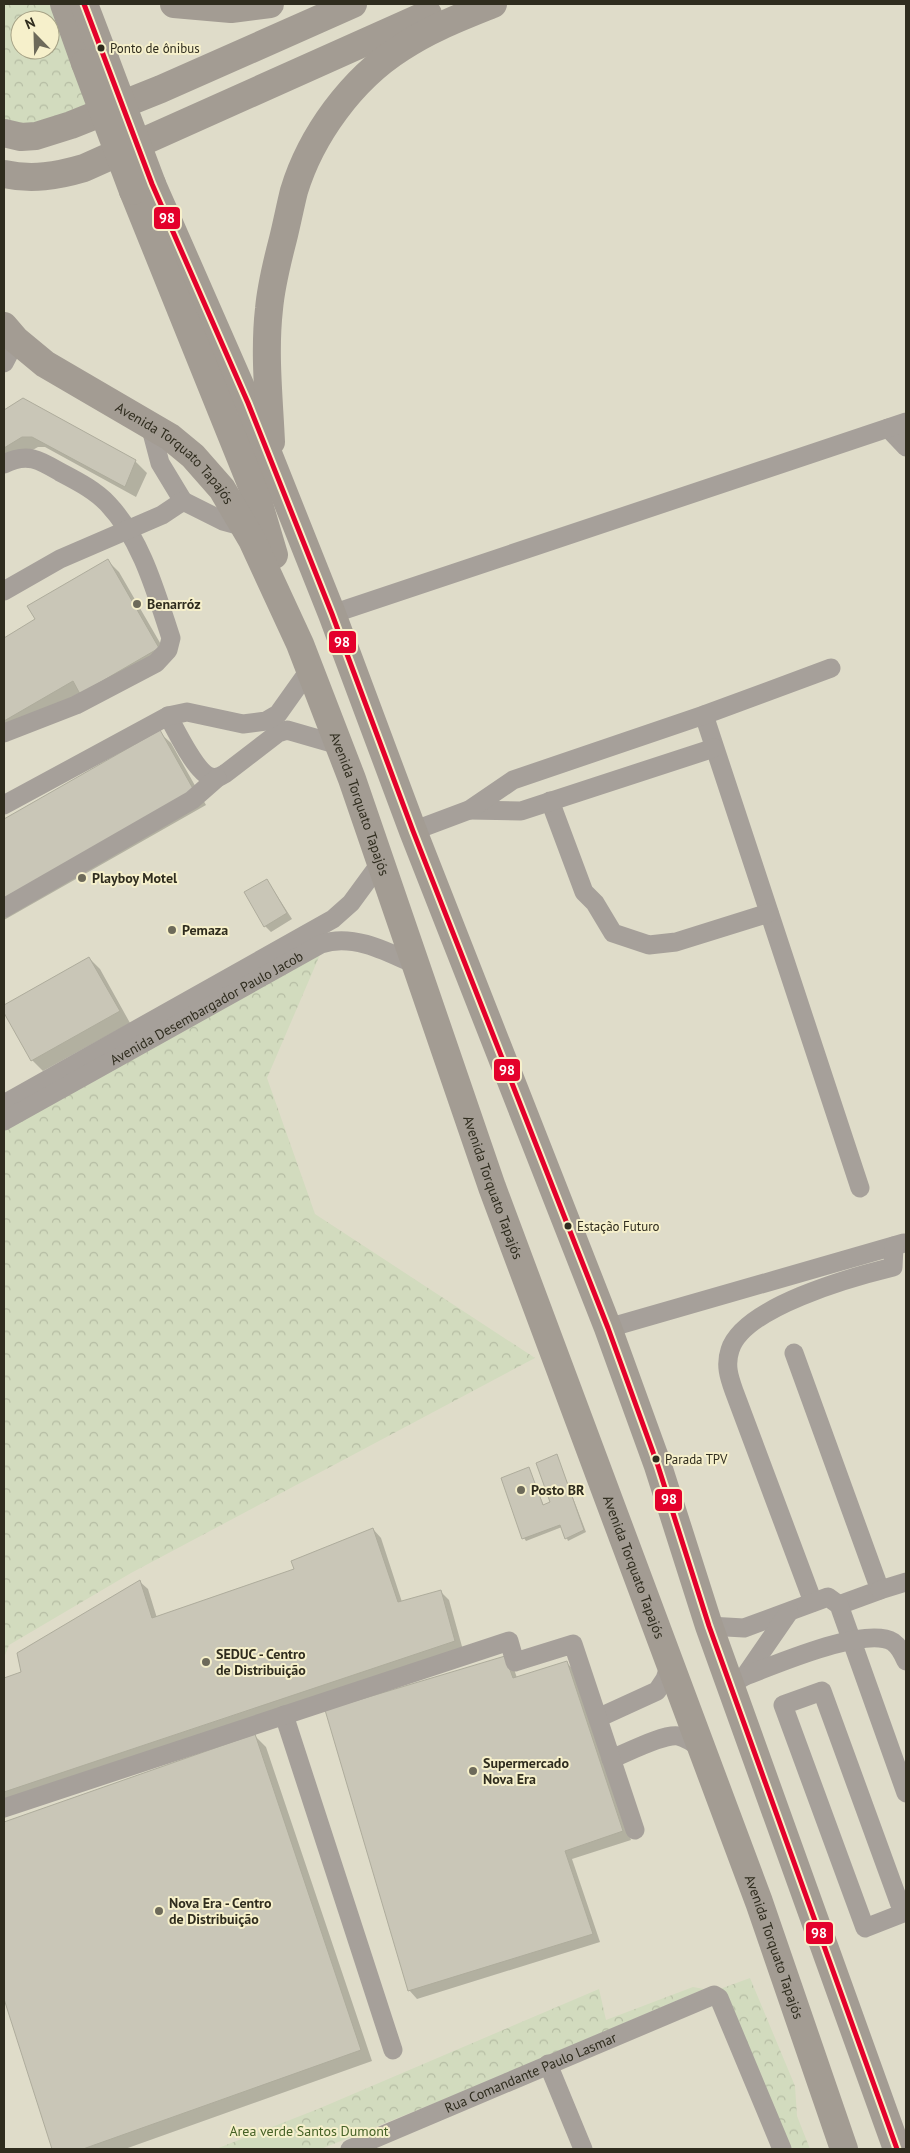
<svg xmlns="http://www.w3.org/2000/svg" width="910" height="2153" viewBox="0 0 910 2153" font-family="'PT Sans',sans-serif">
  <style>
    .forest { fill: url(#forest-crowns); fill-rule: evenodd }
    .pitch { fill: #d2dbbe }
    .shadow { fill: #0003 }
    .building { fill: #c9c6b7; stroke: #aeac9c }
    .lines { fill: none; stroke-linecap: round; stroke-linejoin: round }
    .minor { stroke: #a6a09a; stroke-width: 19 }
    .highway { stroke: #a39c93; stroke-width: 28 }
    .highway-bridge { stroke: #a39c93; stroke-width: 28 }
    .bus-1-casing { stroke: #f6f0cb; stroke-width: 9 }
    .bus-1 { stroke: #e4002b; stroke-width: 5 }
    .bus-dot { fill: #2f2c1e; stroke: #f6f0cb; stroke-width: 2 }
    .poi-dot { fill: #6d6a5a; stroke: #f6f0cb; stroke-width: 2 }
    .labels { text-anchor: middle; stroke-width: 4; stroke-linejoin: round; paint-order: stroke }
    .bus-label { font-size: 13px; fill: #2f2c1e; stroke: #f6f0cb; text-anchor: start }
    .street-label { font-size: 14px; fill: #2f2c1e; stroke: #f6f0cb }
    .poi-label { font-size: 14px; font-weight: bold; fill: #2f2c1e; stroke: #f6f0cb; text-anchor: start }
    .park-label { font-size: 14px; fill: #456126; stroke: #f6f0cb }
    .line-badge { stroke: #f6f0cb; stroke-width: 2 }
    .badge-label { font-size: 14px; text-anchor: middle; font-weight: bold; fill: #fff }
  </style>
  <defs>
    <pattern id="forest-crowns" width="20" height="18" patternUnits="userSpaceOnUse" patternTransform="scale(1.25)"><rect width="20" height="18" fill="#d2dbbe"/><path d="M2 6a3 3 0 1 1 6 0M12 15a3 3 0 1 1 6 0" fill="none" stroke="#b5bca3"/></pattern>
  </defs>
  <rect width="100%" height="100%" fill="#dfdcc9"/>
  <!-- forest -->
  <path class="forest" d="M4,4H57L91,106C62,118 35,130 4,121ZM20,20H50V50H20Z
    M325,943L267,1078L315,1214L535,1358L131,1573L9,1645L4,1658V1129Z
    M750,1978L795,2086L797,2116L810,2149H788L720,1989Z
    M693,1987L704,1989L462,2092L321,2149H216L318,2109L599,1989L606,2020Z"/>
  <!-- pitch -->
  <path class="pitch" d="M281,2128L289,2149H225Z"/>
  <!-- shadow -->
  <path class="shadow" d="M23,399L135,461L147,473L136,497L45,447H38L4,466V412Z
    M108,561L119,572L170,660L4,724V639L37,620Z
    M159,732L171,743L206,805L4,920V820Z
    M267,880L292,919L271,932L265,926Z
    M89,958L100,969L130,1023L43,1071L32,1060L4,1010V1006Z
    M557,1456L586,1532L568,1541L562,1527L526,1541L524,1538L528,1468L544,1506L552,1503Z
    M373,1529L381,1538L402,1602L441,1592L449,1600L463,1650L4,1803V1679L22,1673L139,1581L148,1589L157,1618L296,1570Z
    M566,1662L575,1671L631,1840L572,1859L600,1942L417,1999L409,1990L326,1711L513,1666L517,1678Z
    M255,1736L266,1747L372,2061L125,2149H54L4,1995V1824Z"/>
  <!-- building -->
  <path class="building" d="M23,398L136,460L125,487L32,437H22L4,448V410Z
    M108,559L159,648L80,694L73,681L4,721V638L35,619L27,606Z
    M160,730L196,794L4,903V819Z
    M267,879L287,913L264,927L244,892Z
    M89,957L120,1011L31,1061L4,1013V1005Z
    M557,1454L584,1530L565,1539L560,1525L522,1539L501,1478L529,1467L543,1505L550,1502L536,1463Z
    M373,1528L398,1602L441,1590L455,1641L4,1792V1678L21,1672L17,1653L140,1580L152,1618L294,1569L291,1561Z
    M505,1656L513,1678L567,1661L623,1831L565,1851L593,1934L408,1991L325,1710Z
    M255,1734L361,2050L83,2149H52L4,1999V1822Z"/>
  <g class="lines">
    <!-- minor -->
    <g class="minor">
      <path d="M4,363L16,340"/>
      <path d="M150,425L160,463L183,501"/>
      <path d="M888,428L906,447"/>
      <path d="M4,464C27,452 40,460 60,472C77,481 95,490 108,504C142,540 156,593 171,638L168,650L156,663L76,705L4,733"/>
      <path d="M4,591L60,559L162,515L183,501L223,521L245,527"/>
      <path d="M332,614L906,422"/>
      <path d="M704,715L860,1188"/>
      <path d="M168,716C176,730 196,773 211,777C217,779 221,776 226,773L278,733L287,730L339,745"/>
      <path d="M550,801L584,892L595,903L613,933L649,945L676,942L769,913"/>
      <path d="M4,805L168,716L187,712L243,724L266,721L278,714L310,669"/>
      <path d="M469,810L521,811L714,748"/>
      <path d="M413,831L469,810L513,780L704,715L831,668"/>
      <path d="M4,908L192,800L217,778"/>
      <path d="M4,1104L333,919L351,903L381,862"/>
      <path id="s1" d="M4,1121L321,944C353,933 388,952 416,965"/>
      <path d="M608,1328L904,1243"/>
      <path d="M794,1353L880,1590L839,1605"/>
      <path d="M880,1590L906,1582"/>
      <path d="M813,1602L734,1391C729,1377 725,1365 730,1350C743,1307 852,1277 893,1267L894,1246"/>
      <path d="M709,1626L744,1628L828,1597L839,1605L906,1793"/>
      <path d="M745,1676L789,1612"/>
      <path d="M730,1685L745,1676C775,1665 866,1625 893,1642C900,1647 903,1654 906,1661"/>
      <path d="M284,1715L393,2050"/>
      <path d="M598,1718L657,1691L665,1679L670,1664"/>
      <path d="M611,1759C627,1753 662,1734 678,1736C687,1738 695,1744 702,1749"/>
      <path d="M4,1808L509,1641L515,1662L573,1644L635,1830"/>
      <path d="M903,1913L822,1691L783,1705L865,1928L906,1912"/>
      <path d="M548,2064L583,2149"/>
      <path id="s2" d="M350,2149L714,1995L719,1998L782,2149"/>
    </g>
    <!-- highway -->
    <g class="highway">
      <path d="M64,4L85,63"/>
      <path d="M84,4L105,59"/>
      <path d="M174,4L231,9L270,4"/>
      <path d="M4,133L21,137L36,136L71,125L161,89L353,4"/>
      <path d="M4,174C32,180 57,176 84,168L428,14"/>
      <path d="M152,184L248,403L332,614L413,831L608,1328L658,1466L709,1626L897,2149"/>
      <path d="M133,191L258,501L274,555"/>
      <path id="s3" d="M4,326L16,340L45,364L170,437L193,456L222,489L252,540L300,644L352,779L492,1187L759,1902L844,2149"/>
      <path d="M271,442C269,398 264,353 269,309C271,286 277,262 283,239C287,223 290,207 294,191C311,135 352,79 401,48C429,29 461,17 493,4"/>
    </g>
    <!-- highway-bridge -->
    <path class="highway-bridge" d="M105,59L152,184
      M85,63L133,191"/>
    <defs>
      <path id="bus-1" d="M84,4L152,184L248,403L332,614L413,831L608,1328L658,1466L709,1626L897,2149"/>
    </defs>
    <!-- bus-1 casing -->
    <use href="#bus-1" class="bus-1-casing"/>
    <!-- bus-1 -->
    <use href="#bus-1" class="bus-1"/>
  </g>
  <!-- markers -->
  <g class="bus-dot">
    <circle cx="101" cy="48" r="4.5"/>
    <circle cx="568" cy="1226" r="4.5"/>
    <circle cx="656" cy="1459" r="4.5"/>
  </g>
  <g class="poi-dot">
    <circle cx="137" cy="604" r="5"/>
    <circle cx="82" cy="878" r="5"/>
    <circle cx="172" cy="930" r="5"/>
    <circle cx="521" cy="1490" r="5"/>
    <circle cx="206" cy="1662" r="5"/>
    <circle cx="473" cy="1771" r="5"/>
    <circle cx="159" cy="1911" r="5"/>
  </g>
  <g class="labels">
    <!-- bus labels -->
    <g class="bus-label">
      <text x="110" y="53">Ponto de ônibus</text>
      <text x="577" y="1231">Estação Futuro</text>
      <text x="665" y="1464">Parada TPV</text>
    </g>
    <!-- street labels -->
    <g class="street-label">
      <text dy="5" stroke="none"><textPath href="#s3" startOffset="215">Avenida Torquato Tapajós</textPath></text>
      <text dy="5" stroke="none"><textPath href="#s3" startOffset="619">Avenida Torquato Tapajós</textPath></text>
      <text dy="5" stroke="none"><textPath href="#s1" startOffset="232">Avenida Desembargador Paulo Jacob</textPath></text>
      <text dy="5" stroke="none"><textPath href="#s3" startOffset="1025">Avenida Torquato Tapajós</textPath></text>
      <text dy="5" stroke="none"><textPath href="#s3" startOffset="1430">Avenida Torquato Tapajós</textPath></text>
      <text dy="5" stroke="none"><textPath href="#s3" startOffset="1835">Avenida Torquato Tapajós</textPath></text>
      <text dy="5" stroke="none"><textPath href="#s2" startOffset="196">Rua Comandante Paulo Lasmar</textPath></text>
    </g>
    <!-- poi labels -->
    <g class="poi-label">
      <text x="147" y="609">Benarróz</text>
      <text x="92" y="883">Playboy Motel</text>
      <text x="182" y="935">Pemaza</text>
      <text x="531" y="1495">Posto BR</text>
      <text x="216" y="1659">SEDUC - Centro<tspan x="216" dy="16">de Distribuição</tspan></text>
      <text x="483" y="1768">Supermercado<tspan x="483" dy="16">Nova Era</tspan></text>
      <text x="169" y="1908">Nova Era - Centro<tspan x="169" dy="16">de Distribuição</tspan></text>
    </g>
    <!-- park labels -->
    <g class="park-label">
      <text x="309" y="2136">Area verde Santos Dumont</text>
    </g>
  </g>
  <g class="line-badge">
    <rect x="153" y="206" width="28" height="24" rx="5" fill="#e4002b"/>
    <rect x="328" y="630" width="29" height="24" rx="5" fill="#e4002b"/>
    <rect x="493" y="1058" width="28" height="24" rx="5" fill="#e4002b"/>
    <rect x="654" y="1488" width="29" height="24" rx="5" fill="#e4002b"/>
    <rect x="805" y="1921" width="29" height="24" rx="5" fill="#e4002b"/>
  </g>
  <g class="badge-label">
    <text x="167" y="223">98</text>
    <text x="342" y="647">98</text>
    <text x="507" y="1075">98</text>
    <text x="669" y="1504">98</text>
    <text x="819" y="1938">98</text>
  </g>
  <!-- border -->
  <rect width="910" height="2153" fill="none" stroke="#2f2c1e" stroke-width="10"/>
  <!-- north arrow -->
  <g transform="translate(35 35) rotate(337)"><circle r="24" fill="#f6f0cb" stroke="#a6a286"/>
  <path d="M0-4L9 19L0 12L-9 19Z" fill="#6d6a5a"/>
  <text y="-8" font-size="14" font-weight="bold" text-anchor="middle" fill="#2f2c1e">N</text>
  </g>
</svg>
